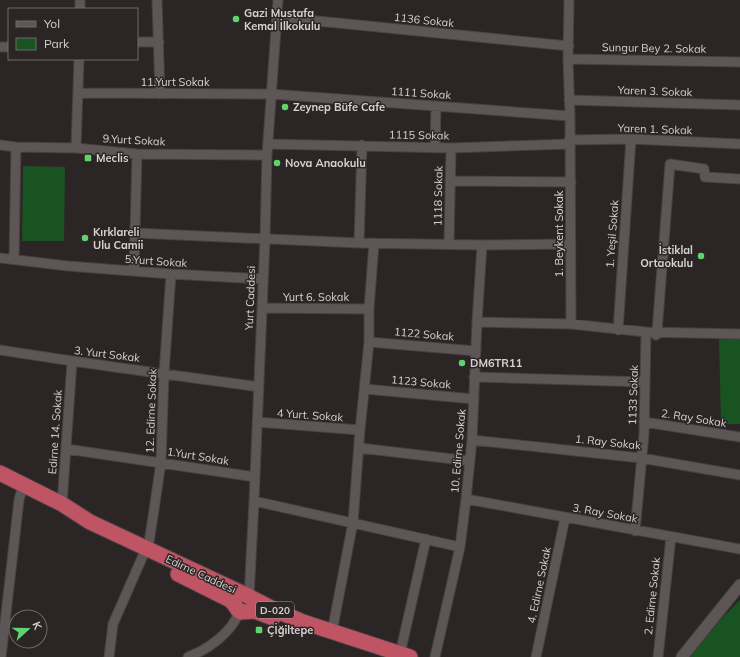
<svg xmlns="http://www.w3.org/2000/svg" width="740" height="657" viewBox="0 0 740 657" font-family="Mulish,sans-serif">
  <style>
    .green { fill: #1a5322 }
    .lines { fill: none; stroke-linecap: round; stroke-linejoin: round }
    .minor-casing { stroke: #474141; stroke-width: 11 }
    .tertiary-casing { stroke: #474141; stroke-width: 13 }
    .trunk-casing { stroke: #474141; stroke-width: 17 }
    .minor { stroke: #5e5656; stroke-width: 9 }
    .tertiary { stroke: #5e5656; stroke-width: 11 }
    .trunk { stroke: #bf5464; stroke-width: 15 }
    .poi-dot { fill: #5ed56c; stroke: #2c2526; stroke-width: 1.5 }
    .labels { text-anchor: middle; stroke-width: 3; stroke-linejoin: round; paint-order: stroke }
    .shield { fill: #2c2526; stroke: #a39d9e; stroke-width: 1 }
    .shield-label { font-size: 10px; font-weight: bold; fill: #d6d1d1 }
    .poi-label { font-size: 11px; font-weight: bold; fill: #d6d1d1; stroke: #2c2526; text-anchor: start }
    .street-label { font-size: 11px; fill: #d6d1d1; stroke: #2c2526 }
  </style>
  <rect width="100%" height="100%" fill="#2c2526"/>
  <!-- green -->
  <path class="green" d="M23,166L65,167L64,241H22Z
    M719,339H740V424H721Z
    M740,600V657H690L721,619Z"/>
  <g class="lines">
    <defs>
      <path id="minor" d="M157,0L160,94
        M569,0L568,59L570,116L571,324
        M80,9V0
        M277,17L569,46
        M137,42H159
        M0,47H9
        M568,59L740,62
        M79,93L271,94L570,116
        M569,100L740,105
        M569,140L631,139L740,144
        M268,144L451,148L569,144
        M0,145L16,147L76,148L137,154L267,155
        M76,148L79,59
        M435,148L436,106
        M450,181L571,182
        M135,233L359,243L482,245L571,244
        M359,243L362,145
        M449,244L451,148
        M0,258L68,266L171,274L263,279
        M14,259L16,147
        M134,271L137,154
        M262,308L369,309
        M477,322L571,324L646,332L740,334
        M618,330L631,139
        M656,335L657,332L670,164L704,169L705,177L740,179
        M369,342L476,351
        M0,350C86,364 173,375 259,387
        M474,377L645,382
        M365,389L474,399
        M257,422L360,430
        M644,422L740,437
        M472,440L641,458L740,475
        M360,448L470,461
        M67,449L255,477
        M466,499L740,549
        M254,501L460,547
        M62,504L72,362
        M635,531L644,434L646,332
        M249,597L254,501L265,238L267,155L278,0
        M332,632L353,522L360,430L369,342V309L374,243
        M400,654L426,539
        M1,657L19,500L23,485
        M109,657L113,624L149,542L154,510L161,462L164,373L171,274
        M188,657C209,649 231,633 240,611
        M435,657L460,547L466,499L472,440L477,322L482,245
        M536,657L565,518
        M658,657L671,537"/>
      <path id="tertiary" d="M682,657L740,585"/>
      <path id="trunk" d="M0,473L62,504L90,522L244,594L277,611L303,622L410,657
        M178,574L230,600L234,604L238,610L241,612L255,611L273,618"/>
    </defs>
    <!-- minor casing -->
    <use href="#minor" class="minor-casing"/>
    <!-- tertiary casing -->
    <use href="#tertiary" class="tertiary-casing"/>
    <!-- trunk casing -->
    <use href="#trunk" class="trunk-casing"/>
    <!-- minor -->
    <use href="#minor" class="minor"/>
    <!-- tertiary -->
    <use href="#tertiary" class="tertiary"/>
    <!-- trunk -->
    <use href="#trunk" class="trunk"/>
  </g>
  <!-- markers -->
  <g class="poi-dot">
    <circle cx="236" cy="19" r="4"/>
    <circle cx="285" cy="107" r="4"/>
    <rect x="84" y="154" width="8" height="8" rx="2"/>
    <circle cx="277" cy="163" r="4"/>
    <circle cx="85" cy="238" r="4"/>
    <circle cx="701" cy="256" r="4"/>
    <circle cx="462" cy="363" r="4"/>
    <rect x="255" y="626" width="8" height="8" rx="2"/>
  </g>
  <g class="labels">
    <!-- shield labels -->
    <rect class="shield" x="256" y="602" width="38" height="16" rx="3"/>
    <g class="shield-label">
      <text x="275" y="614">D-020</text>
    </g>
    <!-- poi labels -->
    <g class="poi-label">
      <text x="244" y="17">Gazi Mustafa<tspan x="244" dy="13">Kemal İlkokulu</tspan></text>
      <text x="293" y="111">Zeynep Büfe Cafe</text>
      <text x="96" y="162">Meclis</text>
      <text x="285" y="167">Nova Anaokulu</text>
      <text x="93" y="236">Kırklareli<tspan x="93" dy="13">Ulu Camii</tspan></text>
      <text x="693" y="254" text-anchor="end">İstiklal<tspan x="693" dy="13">Ortaokulu</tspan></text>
      <text x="470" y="367">DM6TR11</text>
      <text x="267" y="634">Çİğiltepe</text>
    </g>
    <!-- street labels -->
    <g class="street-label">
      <text transform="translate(424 20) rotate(6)" y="4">1136 Sokak</text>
      <text transform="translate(654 48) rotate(1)" y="4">Sungur Bey 2. Sokak</text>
      <text x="175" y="86">11.Yurt Sokak</text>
      <text transform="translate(655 91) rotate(2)" y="4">Yaren 3. Sokak</text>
      <text transform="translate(421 93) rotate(4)" y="4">1111 Sokak</text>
      <text transform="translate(655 129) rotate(2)" y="4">Yaren 1. Sokak</text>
      <text transform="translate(419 135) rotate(1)" y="4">1115 Sokak</text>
      <text transform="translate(134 140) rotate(3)" y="4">9.Yurt Sokak</text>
      <text transform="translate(438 196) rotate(-89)" y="4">1118 Sokak</text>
      <text transform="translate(559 234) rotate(-90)" y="4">1. Beykent Sokak</text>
      <text transform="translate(612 234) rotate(-86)" y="4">1. Yeşil Sokak</text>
      <text transform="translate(156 261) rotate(4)" y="4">5.Yurt Sokak</text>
      <text x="316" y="301">Yurt 6. Sokak</text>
      <text transform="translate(250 298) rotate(-88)" y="4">Yurt Caddesi</text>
      <text transform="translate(424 334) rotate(5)" y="4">1122 Sokak</text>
      <text transform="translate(107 354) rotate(7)" y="4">3. Yurt Sokak</text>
      <text transform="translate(421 382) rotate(5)" y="4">1123 Sokak</text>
      <text transform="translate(633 395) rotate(-88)" y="4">1133 Sokak</text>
      <text transform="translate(151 411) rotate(-88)" y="4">12. Edirne Sokak</text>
      <text transform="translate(310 415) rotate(4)" y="4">4 Yurt. Sokak</text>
      <text transform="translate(694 418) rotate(9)" y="4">2. Ray Sokak</text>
      <text transform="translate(55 432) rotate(-86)" y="4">Edirne 14. Sokak</text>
      <text transform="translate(608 442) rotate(6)" y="4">1. Ray Sokak</text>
      <text transform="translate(458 451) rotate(-85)" y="4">10. Edirne Sokak</text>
      <text transform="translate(198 456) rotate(9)" y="4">1.Yurt Sokak</text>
      <text transform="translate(605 513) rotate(10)" y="4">3. Ray Sokak</text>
      <text transform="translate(201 574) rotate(25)" y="4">Edirne Caddesi</text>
      <text transform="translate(539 585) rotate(-78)" y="4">4. Edirne Sokak</text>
      <text transform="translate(652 596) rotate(-84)" y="4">2. Edirne Sokak</text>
    </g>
  </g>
  <!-- legend -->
  <rect x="8" y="8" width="130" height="52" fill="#2c2526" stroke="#706a6a"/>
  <rect x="16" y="21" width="20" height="6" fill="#5e5656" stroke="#706a6a"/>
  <text x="44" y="28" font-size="12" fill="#d6d1d1">Yol</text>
  <rect x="16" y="38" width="20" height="12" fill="#1a5322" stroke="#706a6a"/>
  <text x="44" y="48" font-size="12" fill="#d6d1d1">Park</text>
  <!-- north arrow -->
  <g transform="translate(28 629) rotate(69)"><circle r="19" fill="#2c2526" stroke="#706a6a"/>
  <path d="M0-3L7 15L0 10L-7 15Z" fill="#5ed56c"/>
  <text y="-6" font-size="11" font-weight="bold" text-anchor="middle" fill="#d6d1d1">K</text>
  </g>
</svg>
